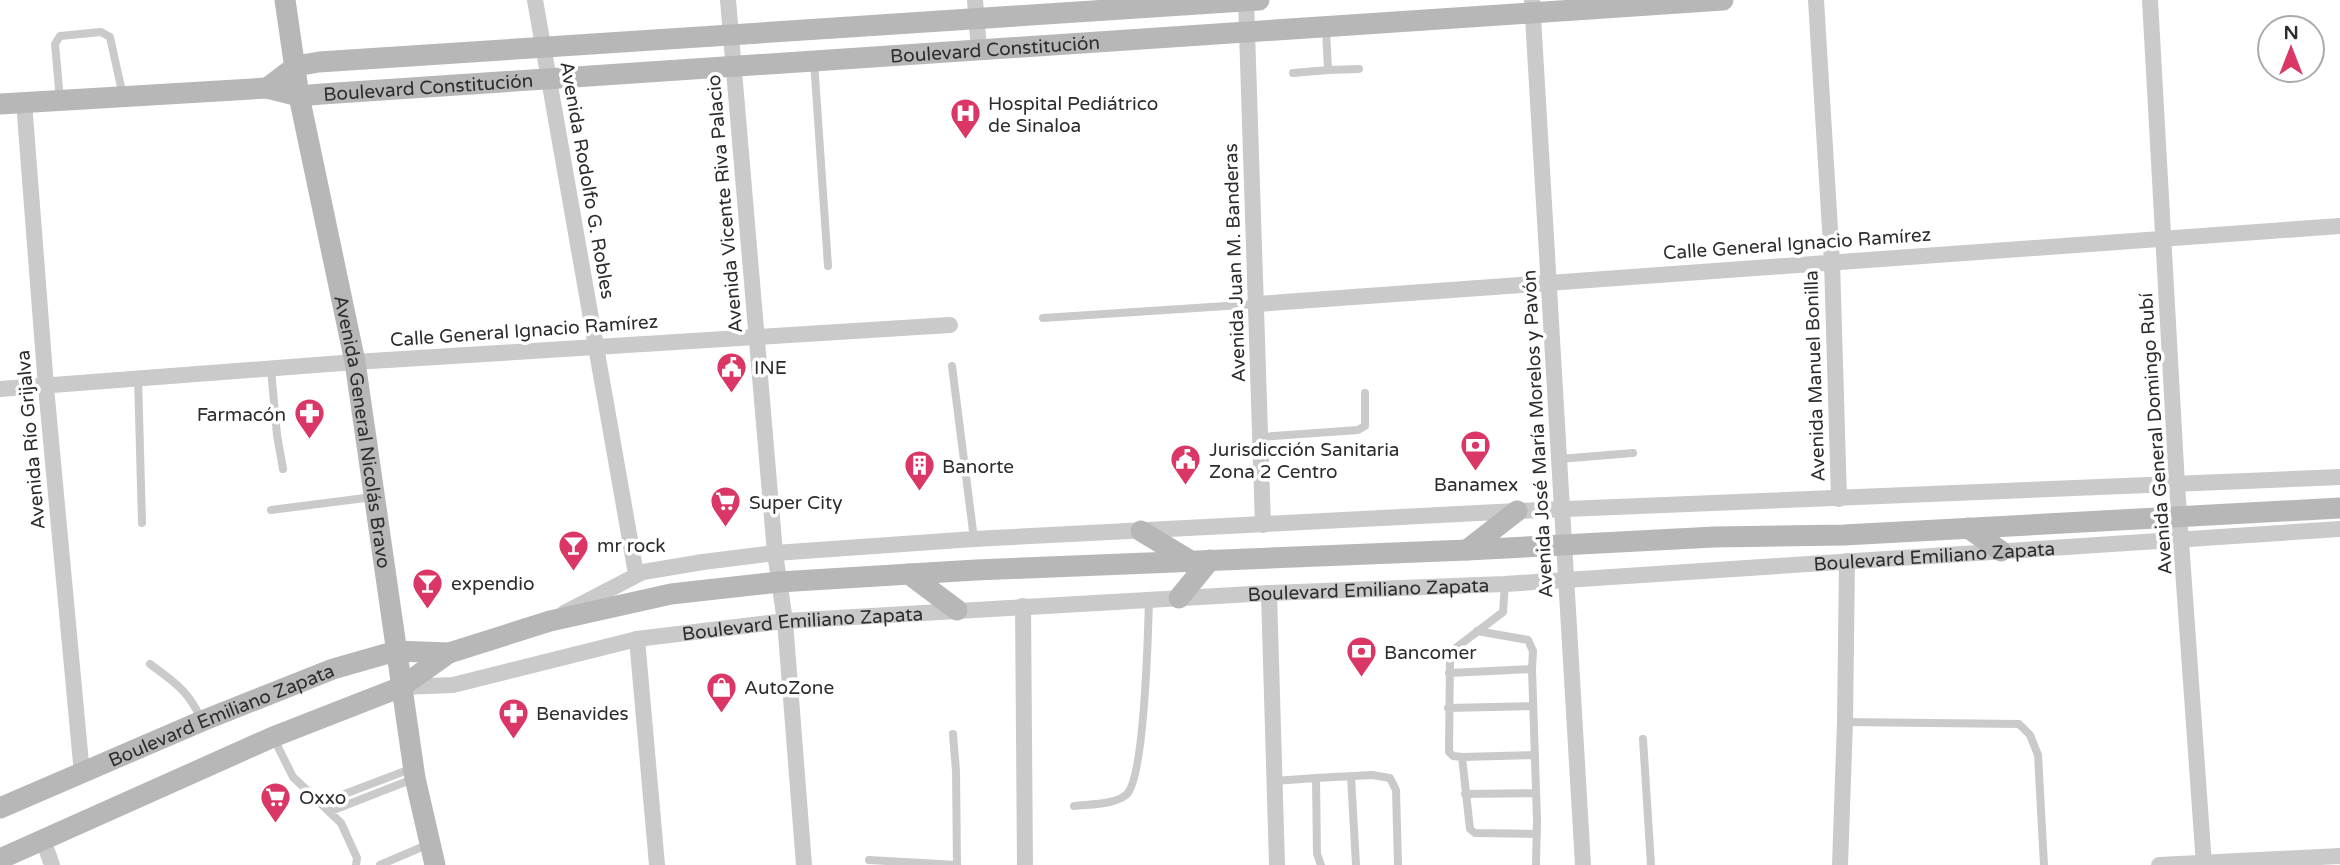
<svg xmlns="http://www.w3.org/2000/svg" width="2340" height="865" viewBox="0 0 2340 865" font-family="'Varela Round',sans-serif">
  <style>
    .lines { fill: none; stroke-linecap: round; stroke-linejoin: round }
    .lane { stroke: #cacaca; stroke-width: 8 }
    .street { stroke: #cacaca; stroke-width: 16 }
    .secondary { stroke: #b7b7b7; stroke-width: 21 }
    .labels { text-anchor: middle; stroke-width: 7; stroke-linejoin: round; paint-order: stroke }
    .street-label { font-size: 19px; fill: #2d2d2d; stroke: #fff }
    .poi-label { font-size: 19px; fill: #2d2d2d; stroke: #fff; text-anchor: start }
  </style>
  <rect width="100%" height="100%" fill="#fff"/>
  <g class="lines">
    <!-- lane -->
    <path class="lane" d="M1326,30L1328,70L1359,69
      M814,61L828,266
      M1293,73L1328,70
      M60,100L55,44L60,36L101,32L110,37L123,96
      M1043,318L1257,304
      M952,366L974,539
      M271,369L277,435L283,469
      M138,377L142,523
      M1260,437L1358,430L1365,426V393
      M1559,459L1633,453
      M271,510L373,497
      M1505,584L1503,612L1457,647L1450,658L1449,752L1453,756L1462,757L1533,755
      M1477,631L1528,640L1533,651L1532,669
      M150,664C174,682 188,690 201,719
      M1449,673L1532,669L1537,820L1536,865
      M1448,708L1532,706
      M1845,722L2019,724L2030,735L2038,755L2044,865
      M953,734L956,771L957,864
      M273,737L293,777L341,823L357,858L356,865
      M1643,739L1651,865
      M1462,757L1470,829L1475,833L1537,834
      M1351,776L1356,865
      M1316,778L1372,775L1390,778L1396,790L1398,865
      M1274,781L1316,778L1317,854L1321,865
      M1465,794L1535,793
      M321,803L413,768
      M1074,806C1089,804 1116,805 1127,794C1145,775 1148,632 1149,600
      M331,811L413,779
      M869,860L957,865
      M380,865L429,844"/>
    <!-- street -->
    <g class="street">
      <path d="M535,0L636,574"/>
      <path d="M728,0L775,553L785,621L804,865"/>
      <path d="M975,0L979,50"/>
      <path d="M1246,0L1263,525"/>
      <path d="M1532,0L1583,865"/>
      <path d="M1816,0L1832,262L1839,499"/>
      <path d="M2150,0L2177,485L2204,865"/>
      <path d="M24,102L46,387L82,774"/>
      <path d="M1257,304L2340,226"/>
      <path d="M0,389L355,362L950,325"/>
      <path d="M1269,593L1277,865"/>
      <path d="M1023,606L1025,865"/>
      <path d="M564,613L643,572L703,562L775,553L974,539L1517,511L2340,477"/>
      <path d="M637,639L657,865"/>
      <path id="s1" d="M401,687L453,685L637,639L785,621L1269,593L1505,584L2340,529"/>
      <path d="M43,840L52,865"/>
      <path d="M1840,865L1845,722L1847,561"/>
      <path d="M2159,865L2340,856"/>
    </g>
    <!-- secondary -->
    <g class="secondary">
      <path id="s2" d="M285,0L299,96L355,362L415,778L435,865"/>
      <path d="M267,88L296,66L319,62L1259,0"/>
      <path id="s3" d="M0,104L267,88L299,96L322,94L1723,0"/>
      <path d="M1968,528L2001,551"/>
      <path d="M1141,531L1189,560"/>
      <path d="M1467,550L1517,511"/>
      <path d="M909,574L957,610"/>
      <path d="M1179,598L1210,560"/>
      <path id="s4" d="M0,808L202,721L333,669L396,651L449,653L550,621L671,594L779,582L976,570L1467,550L1714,537L1844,535L2340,508"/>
      <path d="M0,859L273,737L401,687L449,653"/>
    </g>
  </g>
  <!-- icons -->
  <defs>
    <symbol id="hospital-pin" viewBox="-11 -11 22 30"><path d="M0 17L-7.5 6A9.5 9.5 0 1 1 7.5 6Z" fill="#db3766" stroke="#fff"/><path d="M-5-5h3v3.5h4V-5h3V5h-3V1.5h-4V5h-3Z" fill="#fff"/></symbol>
    <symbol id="civic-pin" viewBox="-11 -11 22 30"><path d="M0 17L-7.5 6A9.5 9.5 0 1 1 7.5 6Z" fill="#db3766" stroke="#fff"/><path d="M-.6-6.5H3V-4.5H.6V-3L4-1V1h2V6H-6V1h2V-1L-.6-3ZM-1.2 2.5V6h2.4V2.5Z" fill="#fff"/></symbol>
    <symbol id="pharmacy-pin" viewBox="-11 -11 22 30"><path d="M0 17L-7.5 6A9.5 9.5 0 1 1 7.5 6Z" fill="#db3766" stroke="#fff"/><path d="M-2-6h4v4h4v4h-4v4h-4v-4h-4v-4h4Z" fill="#fff"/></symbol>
    <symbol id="bank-pin" viewBox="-11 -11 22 30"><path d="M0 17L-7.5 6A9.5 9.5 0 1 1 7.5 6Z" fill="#db3766" stroke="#fff"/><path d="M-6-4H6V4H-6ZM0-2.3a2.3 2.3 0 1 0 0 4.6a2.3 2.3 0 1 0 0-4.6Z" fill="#fff"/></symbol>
    <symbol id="building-pin" viewBox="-11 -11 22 30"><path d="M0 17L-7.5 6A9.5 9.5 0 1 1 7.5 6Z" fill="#db3766" stroke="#fff"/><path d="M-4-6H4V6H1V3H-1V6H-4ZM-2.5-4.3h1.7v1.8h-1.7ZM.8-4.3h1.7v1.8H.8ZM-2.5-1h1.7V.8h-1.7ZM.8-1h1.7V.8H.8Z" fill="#fff"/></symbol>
    <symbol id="supermarket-pin" viewBox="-11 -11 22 30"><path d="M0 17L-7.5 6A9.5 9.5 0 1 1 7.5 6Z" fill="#db3766" stroke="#fff"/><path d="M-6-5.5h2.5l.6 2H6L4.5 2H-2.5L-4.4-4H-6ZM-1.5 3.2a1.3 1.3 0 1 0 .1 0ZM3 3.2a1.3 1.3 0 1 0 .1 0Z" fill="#fff"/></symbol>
    <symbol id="bar-pin" viewBox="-11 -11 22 30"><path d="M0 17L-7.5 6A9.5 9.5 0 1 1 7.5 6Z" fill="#db3766" stroke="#fff"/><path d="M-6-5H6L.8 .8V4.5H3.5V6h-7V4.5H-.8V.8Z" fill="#fff"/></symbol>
    <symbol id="shop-pin" viewBox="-11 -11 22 30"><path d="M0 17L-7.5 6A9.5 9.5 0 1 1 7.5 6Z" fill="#db3766" stroke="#fff"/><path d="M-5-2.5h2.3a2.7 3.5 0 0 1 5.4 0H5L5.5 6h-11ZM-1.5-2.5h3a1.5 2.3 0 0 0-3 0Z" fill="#fff"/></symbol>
  </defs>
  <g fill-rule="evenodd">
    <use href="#hospital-pin" x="948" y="96" width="35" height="47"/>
    <use href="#civic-pin" x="714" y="350" width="35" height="47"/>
    <use href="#pharmacy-pin" x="292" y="396" width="35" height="47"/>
    <use href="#bank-pin" x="1458" y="428" width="35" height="47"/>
    <use href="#civic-pin" x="1168" y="442" width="35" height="47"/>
    <use href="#building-pin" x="902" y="448" width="35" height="47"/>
    <use href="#supermarket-pin" x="708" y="484" width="35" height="47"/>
    <use href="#bar-pin" x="556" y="528" width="35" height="47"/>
    <use href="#bar-pin" x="410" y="566" width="35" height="47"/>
    <use href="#bank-pin" x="1344" y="634" width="35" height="47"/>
    <use href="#shop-pin" x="704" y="670" width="35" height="47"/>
    <use href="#pharmacy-pin" x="496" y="696" width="35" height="47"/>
    <use href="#supermarket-pin" x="258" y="780" width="35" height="47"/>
  </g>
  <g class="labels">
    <!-- street labels -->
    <g class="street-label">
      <text dy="7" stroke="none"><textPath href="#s3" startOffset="998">Boulevard Constitución</textPath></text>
      <text dy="7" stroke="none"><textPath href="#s3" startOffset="430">Boulevard Constitución</textPath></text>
      <text transform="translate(588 180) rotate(80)" y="7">Avenida Rodolfo G. Robles</text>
      <text transform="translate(724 204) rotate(-95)" y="7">Avenida Vicente Riva Palacio</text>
      <text transform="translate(1797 243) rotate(-4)" y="7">Calle General Ignacio Ramírez</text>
      <text transform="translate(1234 263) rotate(-92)" y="7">Avenida Juan M. Banderas</text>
      <text transform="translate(524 330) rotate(-4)" y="7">Calle General Ignacio Ramírez</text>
      <text transform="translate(1814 376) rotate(-92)" y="7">Avenida Manuel Bonilla</text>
      <text dy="7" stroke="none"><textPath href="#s2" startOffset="439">Avenida General Nicolás Bravo</textPath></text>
      <text transform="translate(1537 434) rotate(-93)" y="7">Avenida José María Morelos y Pavón</text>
      <text transform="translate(2155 434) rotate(-94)" y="7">Avenida General Domingo Rubí</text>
      <text transform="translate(30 440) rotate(-95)" y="7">Avenida Río Grijalva</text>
      <text dy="7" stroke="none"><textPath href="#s1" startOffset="1542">Boulevard Emiliano Zapata</textPath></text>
      <text dy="7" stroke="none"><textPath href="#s1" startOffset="975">Boulevard Emiliano Zapata</textPath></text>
      <text dy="7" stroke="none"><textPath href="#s1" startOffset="408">Boulevard Emiliano Zapata</textPath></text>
      <text dy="7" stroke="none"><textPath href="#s4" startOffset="240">Boulevard Emiliano Zapata</textPath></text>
    </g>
    <!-- poi labels -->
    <g class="poi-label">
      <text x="988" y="110">Hospital Pediátrico<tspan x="988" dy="22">de Sinaloa</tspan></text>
      <text x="754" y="374">INE</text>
      <text x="286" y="421" text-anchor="end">Farmacón</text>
      <text x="1209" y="456">Jurisdicción Sanitaria<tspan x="1209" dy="22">Zona 2 Centro</tspan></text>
      <text x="942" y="473">Banorte</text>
      <text x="1476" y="491" text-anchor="middle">Banamex</text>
      <text x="749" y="509">Super City</text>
      <text x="597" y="552">mr rock</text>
      <text x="451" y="590">expendio</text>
      <text x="1384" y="659">Bancomer</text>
      <text x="744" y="694">AutoZone</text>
      <text x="536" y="720">Benavides</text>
      <text x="299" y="804">Oxxo</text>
    </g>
  </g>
  <!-- north arrow -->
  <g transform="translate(2291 49)"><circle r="33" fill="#ffffff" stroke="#ababab" stroke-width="2"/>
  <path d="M0-5L12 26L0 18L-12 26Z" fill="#db3766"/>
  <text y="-10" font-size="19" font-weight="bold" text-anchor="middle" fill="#2d2d2d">N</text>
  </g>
</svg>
